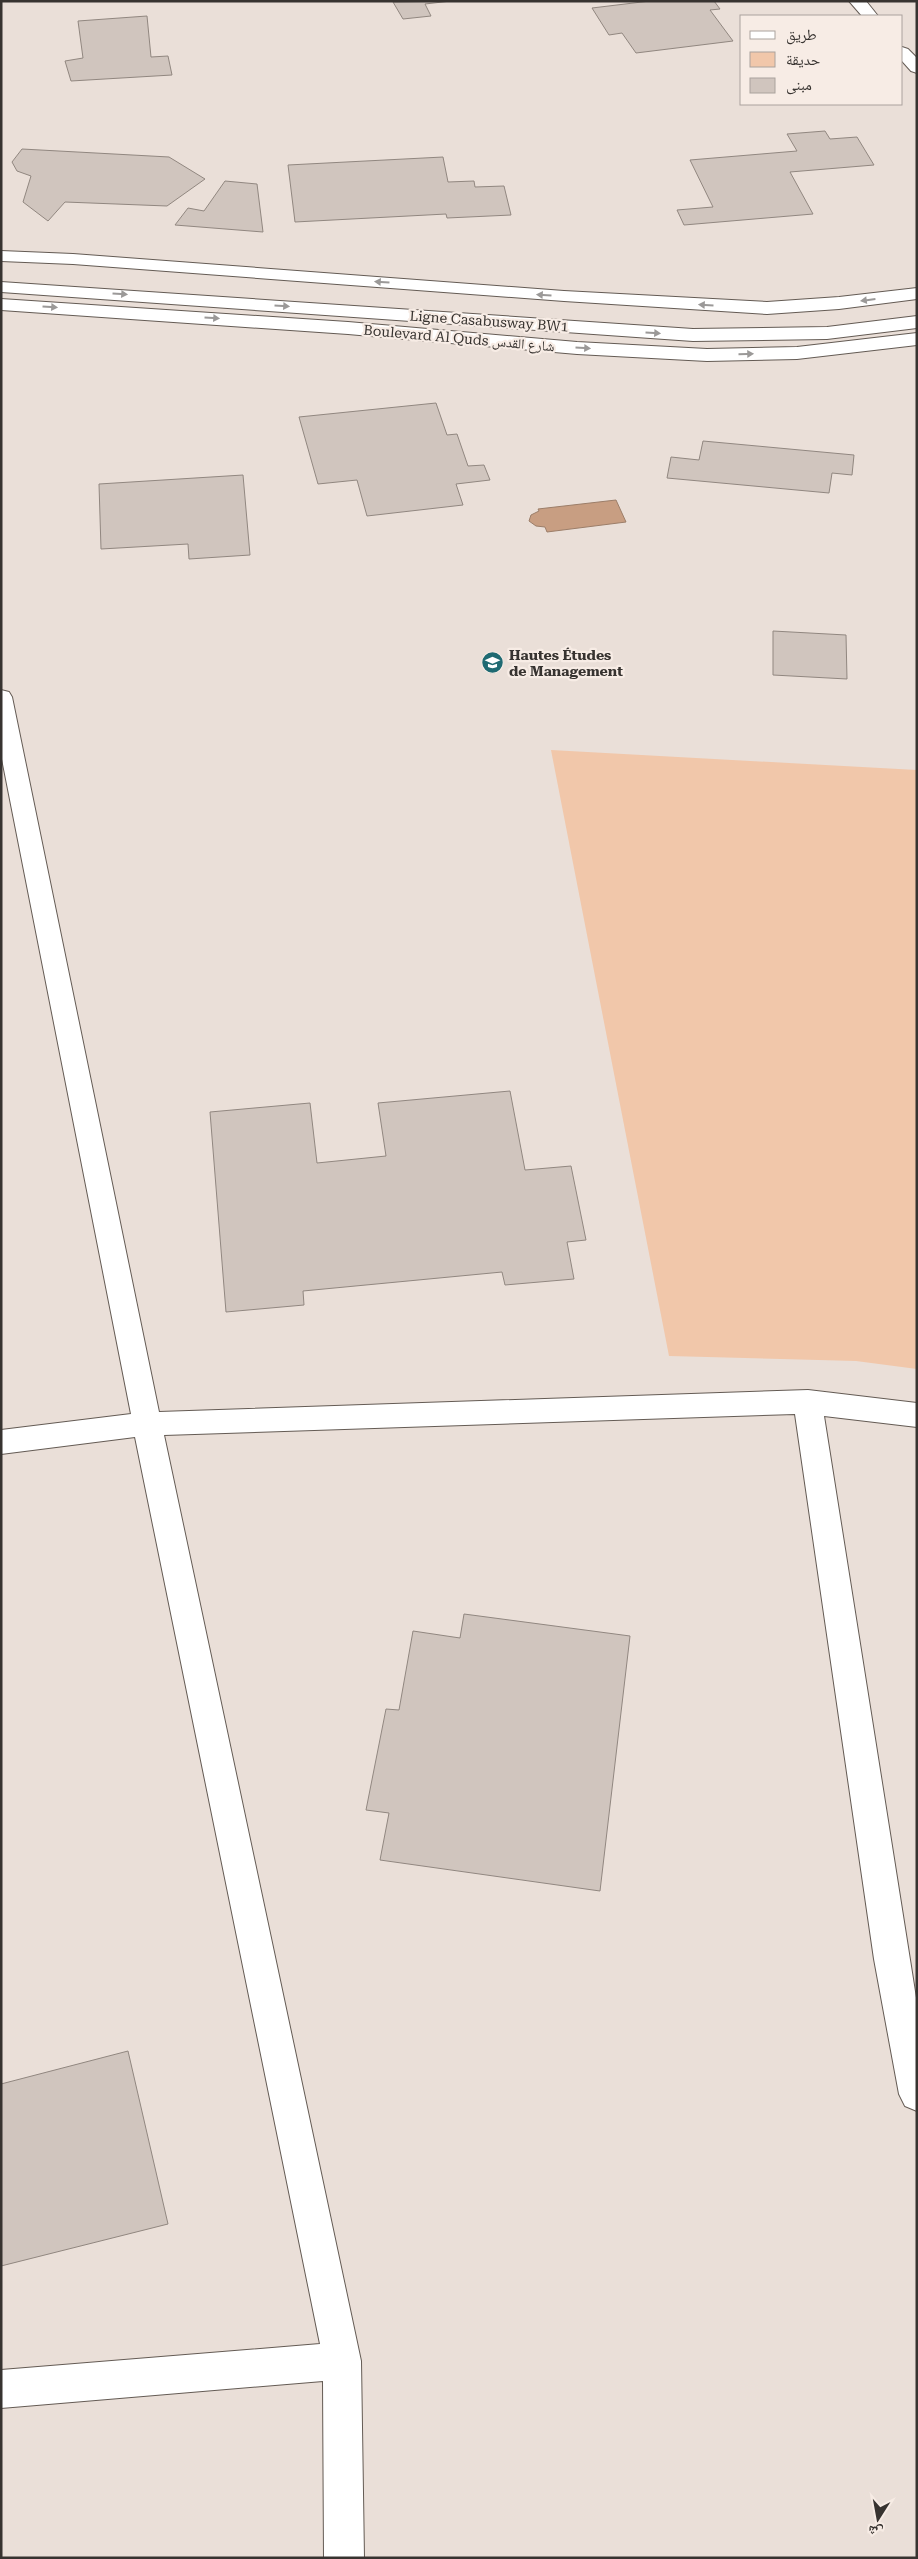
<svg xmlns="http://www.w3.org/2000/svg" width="918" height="2559" viewBox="0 0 918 2559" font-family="'Roboto Serif','Noto Naskh Arabic',serif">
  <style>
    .green { fill: #f1c7aa }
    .water { fill: #c89e82; stroke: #9c7e69 }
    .building { fill: #d0c5be; stroke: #918780 }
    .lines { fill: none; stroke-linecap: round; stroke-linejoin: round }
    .service-casing { stroke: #645b54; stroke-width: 2 }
    .minor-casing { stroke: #645b54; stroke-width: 2 }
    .primary-casing { stroke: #645b54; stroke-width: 2 }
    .service { fill: #fff; fill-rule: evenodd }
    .minor { fill: #fff; fill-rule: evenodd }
    .primary { fill: #fff; fill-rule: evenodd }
    .oneway { fill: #9b9998 }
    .labels { text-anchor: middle; stroke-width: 4.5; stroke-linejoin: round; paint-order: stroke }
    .far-street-label { font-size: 14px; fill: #373330; stroke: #f7ece5 }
    .far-poi-label { font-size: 14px; font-weight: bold; fill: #373330; stroke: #f7ece5; text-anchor: start }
  </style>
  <rect width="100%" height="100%" fill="#eadfd8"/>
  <!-- green -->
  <path class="green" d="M551,750L917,770V1369L856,1361L669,1356Z"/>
  <!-- water -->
  <path class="water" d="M616,500L626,522L547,532L545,527L536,526L529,521L531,515L539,511L538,509Z"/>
  <!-- building -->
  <path class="building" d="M451,1L425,4L431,16L403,19L393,2Z
    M650,1H714L720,9L710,10L733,41L636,53L622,33L609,35L592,8Z
    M147,16L151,57L168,56L172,75L71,81L65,61L83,58L78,21Z
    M825,131L830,139L857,137L874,165L790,172L813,214L684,225L677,210L713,207L690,160L797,151L787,134Z
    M22,149L169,157L205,179L167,206L65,202L48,221L23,202L31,176L17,171L12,162Z
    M443,157L448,182L474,181L475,187L504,186L511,215L447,218L446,214L295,222L288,165Z
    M225,181L257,184L263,232L175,225L188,208L204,211Z
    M436,403L447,435L457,434L468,466L484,465L490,480L456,484L463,505L367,516L357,480L318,484L299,417Z
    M703,441L854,455L852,475L832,473L829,493L667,478L671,457L699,460Z
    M243,475L250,555L189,559L188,544L101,549L99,484Z
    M773,631L846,635L847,679L773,675Z
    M510,1091L525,1170L571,1166L586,1240L567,1242L574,1279L505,1285L502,1272L303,1291L304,1305L226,1312L210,1112L310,1103L317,1163L386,1156L378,1103Z
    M464,1614L630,1636L600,1891L380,1860L389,1813L366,1810L386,1709L399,1710L413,1631L460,1638Z
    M128,2051L168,2224L1,2266V2084Z"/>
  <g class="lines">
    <defs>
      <path id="service" d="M1,282L693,329L827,327L917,316V328L827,339L693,341L1,292Z"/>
      <path id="minor" d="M849,1H866L878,16H862Z
        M902,47L908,49L917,58V73L911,71L902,61Z
        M1,690L9,692L12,697L159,1412L808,1390L917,1403V1427L824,1416L917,2004V2111L905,2106L899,2094L874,1959L795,1414L164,1435L361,2361L364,2558H324L323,2381L1,2408V2370L320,2344L135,1437L1,1454V1430L131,1414L1,754Z"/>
      <path id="primary" d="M1,251L73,254L564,291L767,302L839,297L917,288V299L839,309L767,314L564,301L73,264L1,261Z
        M1,299L348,322L577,342L707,349L797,347L917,333V345L797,359L707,361L577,354L348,334L1,310Z"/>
    </defs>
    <!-- service casing -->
    <use href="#service" class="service-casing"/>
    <!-- minor casing -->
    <use href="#minor" class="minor-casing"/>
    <!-- primary casing -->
    <use href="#primary" class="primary-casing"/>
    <!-- service -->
    <use href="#service" class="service"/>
    <!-- minor -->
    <use href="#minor" class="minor"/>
    <!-- primary -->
    <use href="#primary" class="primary"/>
  </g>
  <!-- one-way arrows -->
  <defs><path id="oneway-solid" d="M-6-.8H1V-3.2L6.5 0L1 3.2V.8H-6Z" transform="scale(1.25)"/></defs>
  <g class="oneway">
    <use href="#oneway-solid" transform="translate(382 282) rotate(-176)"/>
    <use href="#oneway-solid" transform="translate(120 294) rotate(4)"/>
    <use href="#oneway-solid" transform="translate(544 295) rotate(-176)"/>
    <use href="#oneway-solid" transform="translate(868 300) rotate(173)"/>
    <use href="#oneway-solid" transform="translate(706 305) rotate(-177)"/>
    <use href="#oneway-solid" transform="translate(282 306) rotate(4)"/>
    <use href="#oneway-solid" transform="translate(50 307) rotate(4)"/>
    <use href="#oneway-solid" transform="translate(212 318) rotate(4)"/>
    <use href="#oneway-solid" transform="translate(653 333) rotate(4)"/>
    <use href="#oneway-solid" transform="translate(583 348) rotate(3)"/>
    <use href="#oneway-solid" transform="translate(746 354) rotate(-1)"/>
  </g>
  <!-- icons -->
  <defs>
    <symbol id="university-disc" viewBox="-11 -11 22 22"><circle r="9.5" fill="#1f6a72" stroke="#f7ece5"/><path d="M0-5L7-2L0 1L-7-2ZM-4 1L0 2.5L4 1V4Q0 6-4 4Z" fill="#fff"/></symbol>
  </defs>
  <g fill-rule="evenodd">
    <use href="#university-disc" x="480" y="650" width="25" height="25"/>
  </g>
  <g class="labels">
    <!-- far-street labels -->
    <g class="far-street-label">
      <text transform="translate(489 321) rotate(4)" y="5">Ligne Casabusway BW1</text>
      <text transform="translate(459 338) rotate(5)" y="5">Boulevard Al Quds شارع القدس</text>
    </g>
    <!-- far-poi labels -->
    <g class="far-poi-label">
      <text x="509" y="660">Hautes Études<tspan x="509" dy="16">de Management</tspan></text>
    </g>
  </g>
  <!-- border -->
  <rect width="918" height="2559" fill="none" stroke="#373330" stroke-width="5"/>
  <!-- legend -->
  <rect x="740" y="15" width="162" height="90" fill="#f7ece5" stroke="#aaa29d"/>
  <rect x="750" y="31" width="25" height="8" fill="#ffffff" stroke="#aaa29d"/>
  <text x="786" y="40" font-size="15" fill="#373330">طريق</text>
  <rect x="750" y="52" width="25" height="15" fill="#f1c7aa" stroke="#aaa29d"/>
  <text x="786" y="65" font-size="15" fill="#373330">حديقة</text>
  <rect x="750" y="78" width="25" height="15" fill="#d0c5be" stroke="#aaa29d"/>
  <text x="786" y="90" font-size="15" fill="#373330">مبنى</text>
  <!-- north arrow -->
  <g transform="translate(878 2519) rotate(191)" stroke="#f7ece5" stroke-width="4" paint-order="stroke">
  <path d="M0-4L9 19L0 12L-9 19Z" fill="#373330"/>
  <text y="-8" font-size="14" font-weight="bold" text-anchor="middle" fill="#373330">ش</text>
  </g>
</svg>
